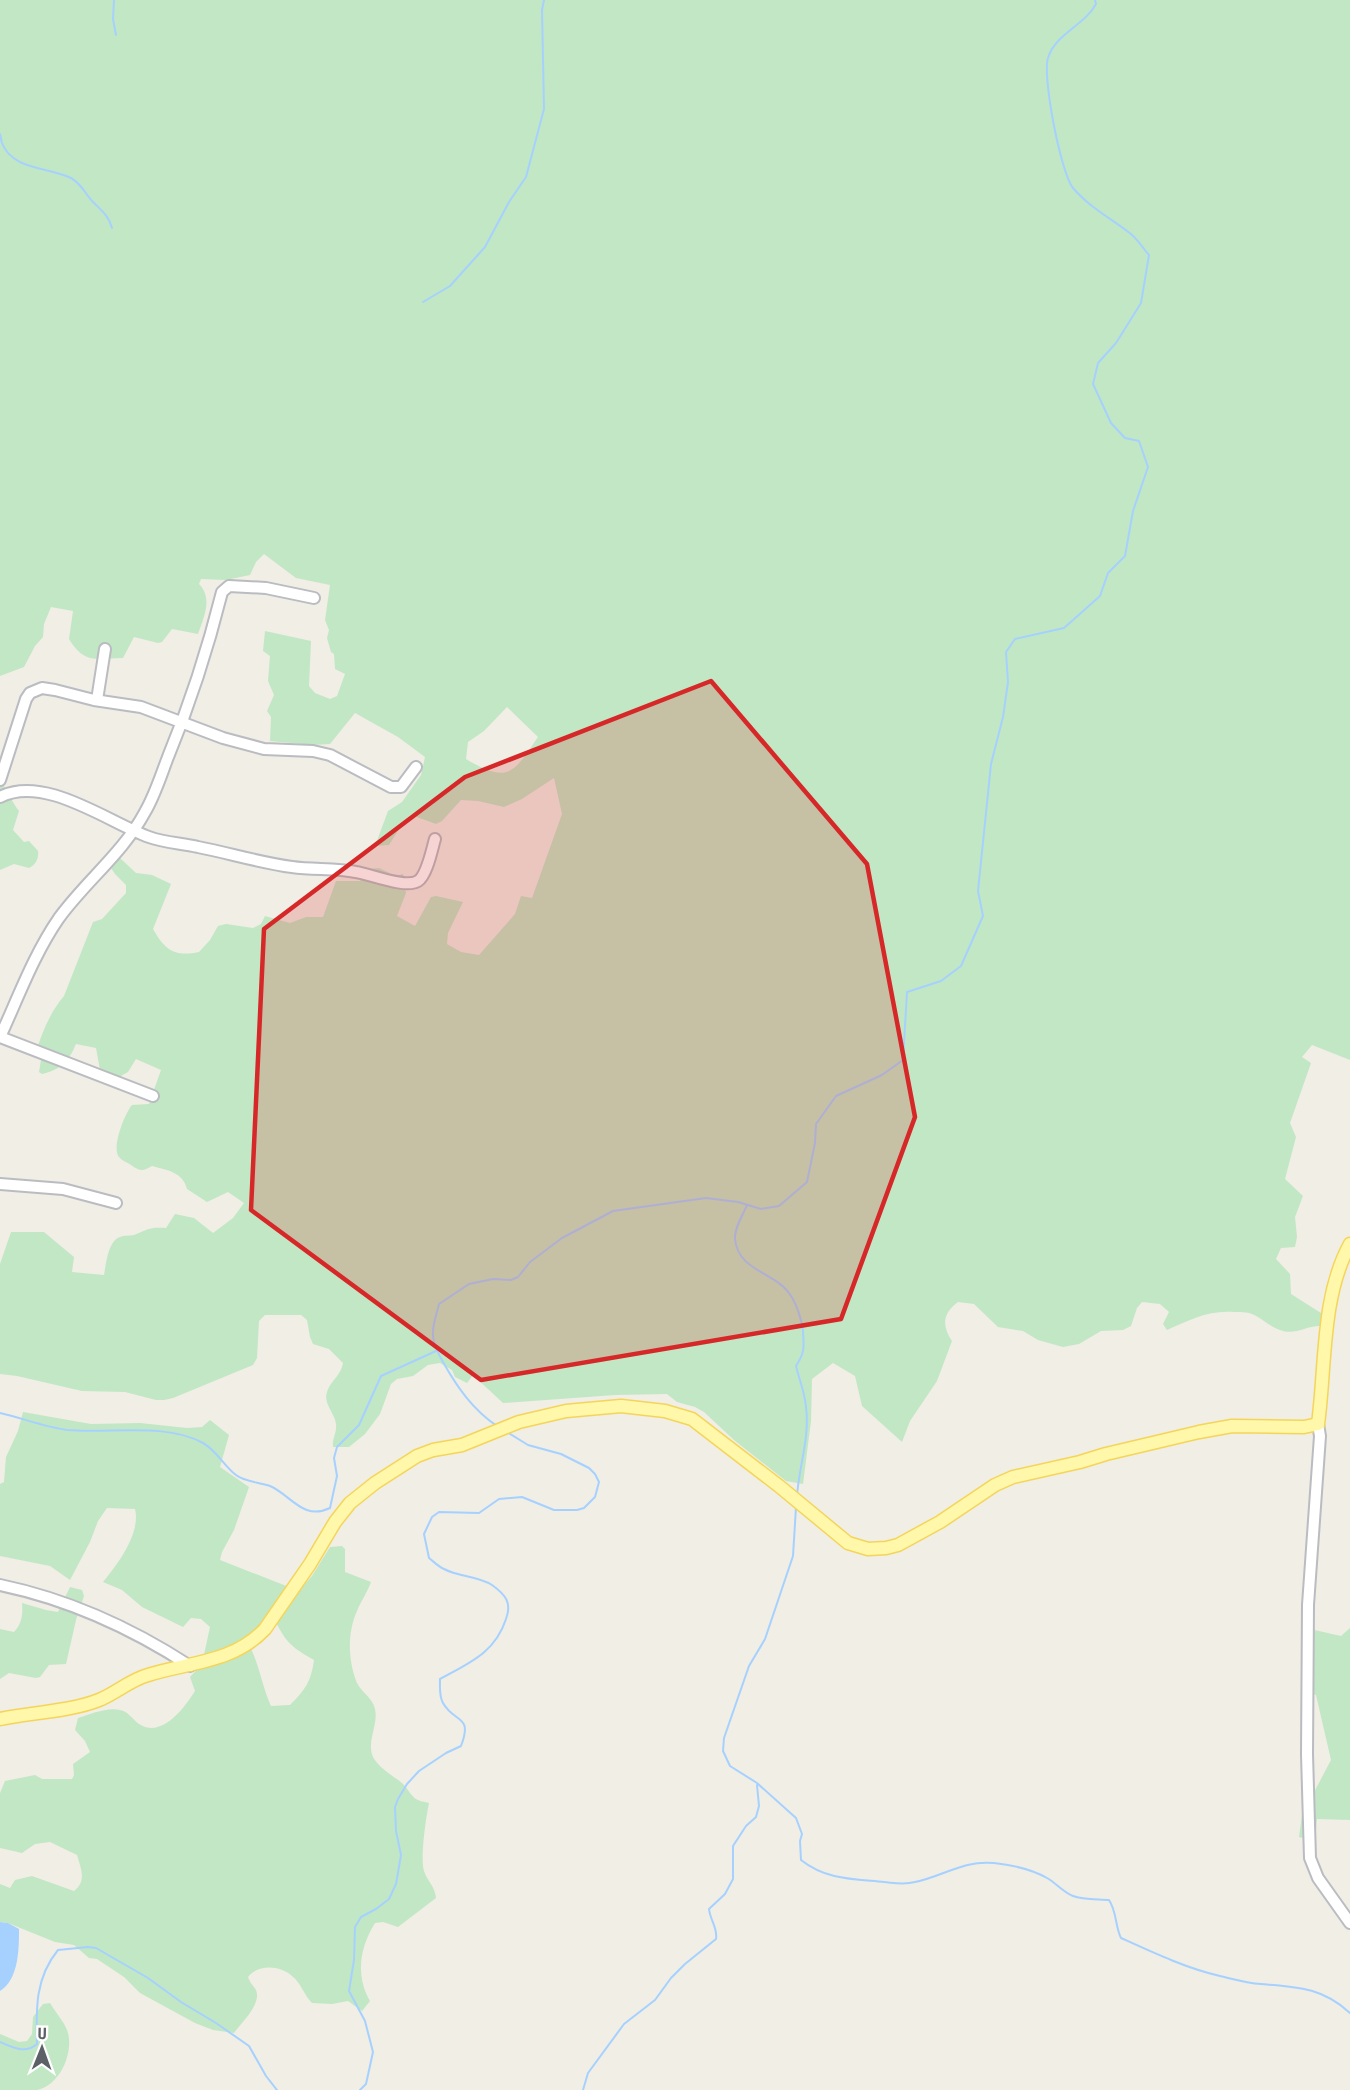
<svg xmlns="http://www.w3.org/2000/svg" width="1350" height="2090" viewBox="0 0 1350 2090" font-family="'Roboto Condensed',sans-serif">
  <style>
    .green { fill: #c2e7c5; fill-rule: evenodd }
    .water { fill: #a6d1ff }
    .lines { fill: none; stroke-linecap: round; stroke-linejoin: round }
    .stream { stroke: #a6d1ff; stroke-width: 2 }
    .minor-casing { stroke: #babcc1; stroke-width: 14 }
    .major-casing { stroke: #f4d55a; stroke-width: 15 }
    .minor { stroke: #fff; stroke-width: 10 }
    .major { stroke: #fff8ab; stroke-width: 12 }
    .marked { fill: #d62828; fill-opacity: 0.2; stroke: #d62828; stroke-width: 4.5; stroke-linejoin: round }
  </style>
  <rect width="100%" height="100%" fill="#f0eee5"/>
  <!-- green -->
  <path class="green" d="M0,0H1350V1060L1312,1045L1302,1057L1311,1063L1290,1123L1296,1137L1285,1179L1303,1196L1295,1217L1297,1237L1295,1247L1281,1248L1276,1259L1290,1274L1291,1294L1321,1313V1326C1307,1325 1295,1336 1280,1330C1270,1327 1262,1318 1252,1314C1247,1312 1239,1312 1234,1312C1208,1310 1190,1320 1167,1330L1163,1324L1169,1312L1160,1304L1142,1302L1137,1308L1131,1326L1123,1330L1101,1331L1079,1344L1063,1347L1038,1340L1023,1331L998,1327L974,1304L958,1302C942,1314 942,1326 952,1341L937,1381L910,1421L902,1442L862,1406L855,1376L833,1363L812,1379L811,1421L803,1484L786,1481L734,1440L704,1412L695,1407L677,1402L667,1394L615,1395L503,1403L473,1375L467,1383L455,1377L452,1370L440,1363L428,1365L413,1376L397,1379L391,1384L380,1414L365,1434L349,1447H333C332,1438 337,1433 336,1424C335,1413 323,1404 327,1392C330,1381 341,1376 343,1363L329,1349L313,1344L310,1337L307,1320L301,1315H265L259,1321L257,1358L253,1365L173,1398L164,1400H156L125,1392L82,1391L17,1376L0,1374V1264L11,1232H44L74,1257L72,1272L104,1275C106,1264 108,1241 120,1237C124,1235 130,1236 134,1235C149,1229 149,1227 166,1228L175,1214L194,1218L213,1233L233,1218L244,1203L228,1192L207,1202L187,1189C183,1172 167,1170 152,1166C142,1172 140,1171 131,1165C127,1162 122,1161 119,1157C111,1148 125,1113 132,1105L149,1104L161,1070L136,1059L128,1072L119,1077L100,1070L96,1048L76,1044C69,1061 60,1070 42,1074L39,1072L41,1060L35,1055C41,1035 50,1012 64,996L93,922L102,919L126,893V885L115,874L111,868L120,858L136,873L152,875L171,884L153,929C165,950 174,957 199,952L210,940L218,926L226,924L253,928L261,924L265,916L290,923L306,917H323L336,881H360L368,869L379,868L396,876L403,874L406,893L397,916L415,926L431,897L436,896L463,902L448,933L447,944L461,952L479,955L515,914L521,896L532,898L562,814L554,778L522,799L504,807L478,801L461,800L442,821L436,824L414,816L401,826L389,845L375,846L388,811L402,802L421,775L425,757L398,737L355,713L330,744L313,745L270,741L271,717L267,711L274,695L268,681L270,656L263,651L265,631L311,641L309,686L315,693L330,699L337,696L345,674L335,669L334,654L331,652L327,638L329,630L325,620L330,585L296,578L264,554L256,562L250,575L226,580L201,579L199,584C213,598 204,617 198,634L172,629L162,642L158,643L134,637L123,658C96,658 85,665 69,639L73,611L51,607L44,624L43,637L35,646L24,667L0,676ZM507,707L538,737C513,774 508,784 466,759L468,742L484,731Z
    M0,781C8,790 11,801 19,811L13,830L24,842L29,841L38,851C39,858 36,865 29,868L14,864L0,870Z
    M23,1412L91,1424L140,1423L187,1428L202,1427L210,1420L229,1435L220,1467L249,1487L234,1530L222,1552L220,1560L299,1591L312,1576L330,1547L342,1546L345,1549V1572L371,1582C367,1593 361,1601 357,1611C347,1633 348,1661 357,1683C362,1693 372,1697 375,1709C378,1722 370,1736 371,1749C372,1766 394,1775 404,1785C408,1789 411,1796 416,1799C419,1801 425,1802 429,1803C426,1817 420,1859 424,1871C427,1881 435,1886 436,1898L398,1927L383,1922L375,1923C360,1947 355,1975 370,2001L362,2011L348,2001L332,2004L312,2003C304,1995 301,1983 292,1976C280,1965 258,1964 248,1977C250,1983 253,1985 256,1990C262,2004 241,2023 234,2033L213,2030L195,2023L140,1993L124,1977L97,1959L89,1958L74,1945L55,1942L8,1923L0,1922V1884L10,1888L15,1880L32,1876L74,1891C87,1881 81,1869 77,1855L50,1842L35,1844L22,1853L0,1848V1793L5,1781L35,1775L42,1779H72L74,1775L73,1764L90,1752L85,1741L75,1730L78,1718C91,1714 107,1707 120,1710C128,1711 133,1720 139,1724C162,1739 185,1707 195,1691L190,1677L202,1664L210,1627L201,1619L191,1618L183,1627L142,1607L122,1590L103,1582C118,1564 141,1533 135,1509L107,1508L98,1521L90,1542L70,1580L50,1566L0,1556V1484L4,1482L6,1457L18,1431ZM271,1612C284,1639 287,1645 314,1660C311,1682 305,1690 290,1705L271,1706C261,1684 259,1660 246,1640L255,1634Z
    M70,1587L82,1590L84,1596L76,1620L66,1664L49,1665L40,1677L36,1678L9,1673L0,1679V1629L14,1632C22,1624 23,1614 22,1603L46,1610L58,1612Z
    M1301,1627L1341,1636L1350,1628V1820L1317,1819L1315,1841L1299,1837L1302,1815L1331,1760L1316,1695L1301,1692Z
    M50,2003C55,2012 63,2020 67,2030C75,2051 60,2086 37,2090C25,2090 12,2090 0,2090V2034L19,2042L27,2041L32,2034L33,2017L43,2004Z"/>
  <!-- water -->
  <path class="water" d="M0,1922L8,1923L19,1929C19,1948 19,1979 0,1991Z"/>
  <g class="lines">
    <!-- stream -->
    <path class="stream" d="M114,0L113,19L116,35
      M0,134C1,137 1,140 2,143C12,170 49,167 71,178C82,184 85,194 93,202C101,210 109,216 112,228
      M423,302L450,286L485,247L509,202L526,177L544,109L542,10L544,0
      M747,1205C743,1215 734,1228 735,1239C738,1272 777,1272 791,1296C797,1305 802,1321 803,1331C804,1348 805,1352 796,1366C799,1379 805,1393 806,1407C810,1437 799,1466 797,1496
      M0,1413C22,1418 45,1427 67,1430C109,1434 165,1422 203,1443C217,1451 224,1466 236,1475C245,1482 259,1482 270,1486C291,1495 303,1521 330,1508L337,1476L334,1458L337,1447L359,1425L381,1376L436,1351
      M497,1426C473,1410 457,1387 443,1362C438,1353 432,1342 433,1332C433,1323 437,1313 439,1304L469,1284L493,1279L511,1280L518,1277L530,1262L562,1238L613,1211L706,1198L738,1202L761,1209L779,1206L807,1182L815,1143L816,1124L836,1096L882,1075L903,1060L907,992L941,981L961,966L983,916L978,891L991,764L1003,717L1008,682L1006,652L1015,639L1064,628L1100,596L1108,573L1125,556L1133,511L1148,467L1139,441L1125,438L1111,423L1093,384L1098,363L1116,343L1141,303L1149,255C1143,248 1138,240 1131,234C1112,219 1089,207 1073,188C1061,174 1042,76 1048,58C1055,34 1085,25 1096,4L1095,0
      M796,1507L793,1556L765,1639L749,1666L724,1738L723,1751L730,1766L757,1783L796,1818L802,1834L800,1841L801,1860C826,1880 854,1879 884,1882C895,1883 904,1885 915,1882C944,1876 963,1860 994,1863C1012,1865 1031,1869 1047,1878C1056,1883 1063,1892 1073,1896C1083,1900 1098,1899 1109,1900C1117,1912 1115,1926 1121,1938C1154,1953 1186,1968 1220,1976C1233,1979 1247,1983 1261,1984C1296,1987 1322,1987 1350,2013
      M0,2042C13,2048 26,2054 37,2044C36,2009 35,1978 58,1950L88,1947L96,1948L148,1978L181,2002L216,2023L249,2046L266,2076L277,2090
      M360,2090L366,2084L373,2052L365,2021L349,1991L354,1960L355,1927L361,1917L376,1909L389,1899L396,1884L401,1855L396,1831L395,1807L398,1799L407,1784L419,1771L446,1753L461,1746C473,1714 455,1724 443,1703C439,1696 440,1688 440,1679C469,1663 495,1653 506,1619C512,1603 506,1595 492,1585C478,1576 459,1577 444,1569C439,1567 434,1562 429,1558L424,1534L432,1517L439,1512L479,1513L499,1499L522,1497L554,1510H577L584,1508L595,1497L599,1482L595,1474L589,1468L561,1454L528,1445L507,1432
      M583,2090L588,2073L624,2024L655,2000L671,1978L685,1964L716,1939C718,1928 710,1920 709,1909L725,1894L733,1879V1846L746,1826L756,1817L759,1806L757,1785"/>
    <defs>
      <path id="minor" d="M97,700L105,649
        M0,780L26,699L30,693L42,688L55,690L94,700L141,707L223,738L264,749L313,751L330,755L391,787H401L416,767
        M0,797C44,774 108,822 149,837C165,843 182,843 198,847C229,853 261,863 292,867C313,870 335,868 356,872C370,874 406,889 418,881C427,875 432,849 435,839
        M0,1037C18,998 34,954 59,918C86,881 123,853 145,812C155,795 161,775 168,757C190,704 208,648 222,592L229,586L266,588L314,598
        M0,1037L153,1096
        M0,1184L63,1189L116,1203
        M1318,1424L1320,1436L1308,1605L1307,1754L1310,1858L1318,1878L1350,1923
        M0,1585C67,1599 133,1629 190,1666"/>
      <path id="major" d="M0,1719C29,1713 72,1711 99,1700C116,1693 130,1680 148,1675C189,1662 233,1663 265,1629L310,1564L335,1522L350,1503L375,1483L417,1456L433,1450L462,1445L519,1422L566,1411L621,1406L665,1411L692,1419L779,1486L848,1543L868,1549L886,1548L898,1545L940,1522L995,1485L1013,1477L1080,1462L1106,1454L1199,1432L1232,1426L1304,1427L1318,1424C1326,1365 1321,1297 1350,1244"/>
    </defs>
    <!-- minor casing -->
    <use href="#minor" class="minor-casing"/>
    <!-- major casing -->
    <use href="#major" class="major-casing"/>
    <!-- minor -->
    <use href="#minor" class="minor"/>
    <!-- major -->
    <use href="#major" class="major"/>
  </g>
  <!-- marked area -->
  <path class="marked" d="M711,681L867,864L915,1117L841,1319L481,1380L251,1210L264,929L465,777Z"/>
  <!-- north arrow -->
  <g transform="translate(42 2048) rotate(1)" stroke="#ffffff" stroke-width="4.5" paint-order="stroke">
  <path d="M0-4.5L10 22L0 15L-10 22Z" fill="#5d6066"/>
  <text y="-9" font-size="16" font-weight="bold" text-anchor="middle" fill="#5d6066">U</text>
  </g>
</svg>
